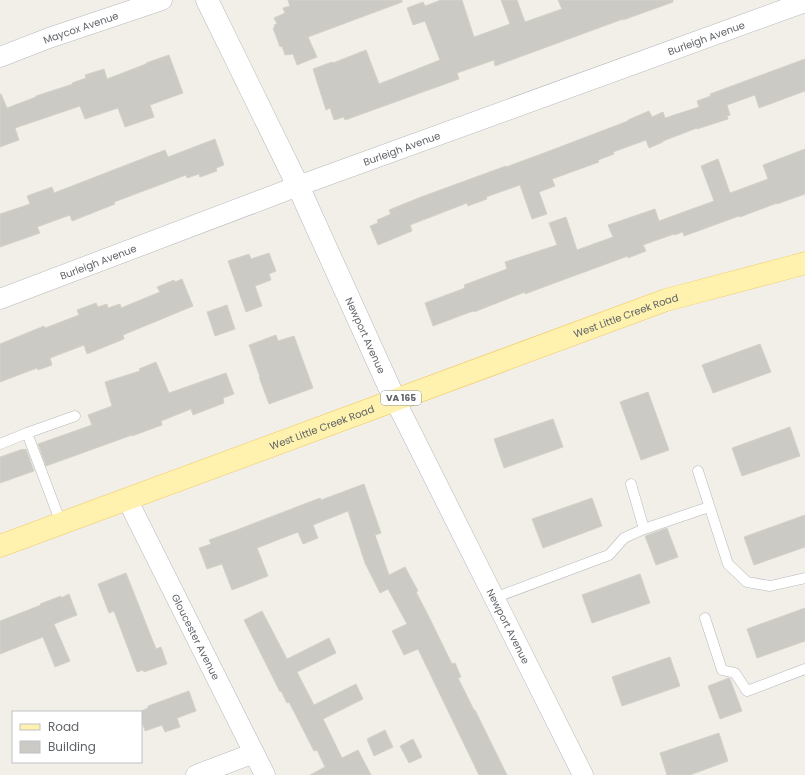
<svg xmlns="http://www.w3.org/2000/svg" width="805" height="775" viewBox="0 0 805 775" font-family="Poppins,sans-serif">
  <style>
    .building { fill: #cccac5; stroke: #d6d1c6 }
    .lines { fill: none; stroke-linecap: round; stroke-linejoin: round }
    .service-casing { stroke: #b5b8bc; stroke-width: 11 }
    .minor-casing { stroke: #b5b8bc; stroke-width: 21 }
    .tertiary-casing { stroke: #b5b8bc; stroke-width: 23 }
    .primary-casing { stroke: #f2c960; stroke-width: 23 }
    .service { stroke: #fff; stroke-width: 10 }
    .minor { stroke: #fff; stroke-width: 20 }
    .tertiary { stroke: #fff; stroke-width: 22 }
    .primary { stroke: #fff2af; stroke-width: 22 }
    .labels { text-anchor: middle; stroke-width: 4; stroke-linejoin: round; paint-order: stroke }
    .shield { fill: #fff; stroke: #8f9295; stroke-width: 1 }
    .shield-label { font-size: 9px; font-weight: bold; fill: #5f6368 }
    .street-label { font-size: 10px; fill: #5f6368; stroke: #fff }
  </style>
  <rect width="100%" height="100%" fill="#f1efe8"/>
  <!-- building -->
  <path class="building" d="M288,0H402V2L308,37L317,57L297,65L293,54L285,55L282,46L280,47L273,28L275,27L274,25L277,24L274,18L285,13L283,8L290,6Z
    M441,0H462L474,37L510,24L501,0H517L525,22L562,9L558,0H673V2L623,20V19L495,66L494,60L457,73L459,79L345,120L344,117L334,120L330,108L326,110L313,69L332,62L333,63L366,50L379,84L440,60L425,21L413,25L407,8L423,2L425,6Z
    M169,55L183,93L150,105L154,117L125,127L118,108L85,119L80,106L15,128L19,140L0,147V94H1L7,108L36,97V96L73,84L72,83L86,78L85,75L104,69L107,79L146,64V63Z
    M805,59V91L759,108L755,95L727,105L730,115L727,116L728,119L697,129V128L663,141V142L649,148L646,140L613,152L614,154L598,160L599,162L552,179L555,186L539,192L547,214L532,219L520,185L486,197L487,199L468,206L467,203L410,225L412,231L378,245L370,226L378,223L377,220L391,214L389,210L421,197L506,166V167L552,150L628,121V120L649,111L652,117L663,112L665,118L699,107L697,101L711,96L710,94Z
    M215,139L224,165L216,168L217,171L200,177L199,174L187,178L186,175L114,202L115,204L72,221L70,215L37,227L40,233L0,247V214L30,204L27,196L52,187L54,193L165,150L168,157Z
    M805,149V194L777,204V203L740,217L739,216L684,236L683,232L674,235V234L643,245L646,251L628,258V256L549,285L525,294V292L474,312L473,311L433,326L425,303L465,288L464,285L507,269L505,262L557,245L549,223L566,217L577,250L613,237L608,225L655,209L659,221L714,201L701,166L718,159L730,193L768,179L763,165Z
    M269,253L276,271L269,274L271,280L255,286L262,306L246,312L228,261L249,254L251,259Z
    M182,279L193,306L123,335L124,339L87,354L84,345L50,358L52,365L38,370L37,368L0,382V344L44,326L45,328L79,315L77,310L96,303L98,307L107,304L108,308L120,304L121,308L160,292L157,287L174,280L175,282Z
    M227,305L235,329L215,336L207,312Z
    M276,335L278,341L294,336L313,388L269,404L259,377H260L249,345Z
    M760,344L771,372L713,393L702,365Z
    M156,362L169,393L226,373L234,394L223,398L224,403L193,415L191,409L161,421L162,425L132,436V435L46,466L38,444L92,425L88,415L112,406L105,382L140,371L139,369Z
    M648,392L669,450L641,460L620,402Z
    M553,419L563,447L504,468L494,439Z
    M790,427L800,456L742,476L732,448Z
    M23,449V450L26,449L34,471L0,483V457Z
    M364,484L381,533L375,535L389,575L405,567L418,591L416,592L428,615L452,664L455,663L461,677L458,678L474,710H475L507,775H479L418,649L404,655L392,631L407,624L388,589L380,593L365,563L348,511L313,525L318,538L303,544L298,532L257,548L268,576L232,590L222,564L207,569L199,548L211,544L209,540L234,531L320,498L321,500Z
    M592,498L602,526L543,548L532,519Z
    M805,515V547L754,565L744,537Z
    M667,528L678,557L656,565L645,536Z
    M126,573L156,649L161,647L167,664L144,672L143,670L137,672L114,611L109,613L98,584Z
    M640,574L650,603L592,623L582,595Z
    M69,594L77,615L54,624L70,661L55,667L43,637L0,654V621L41,605L40,604L61,596V598Z
    M805,608V641L757,658L747,629Z
    M262,611L287,659L329,638L336,653L297,672L314,705L356,684L363,699L323,719L342,758L358,750L371,775H310L325,767L317,750L314,751L289,702L287,703L281,691L280,692L244,620Z
    M670,657L680,686L622,706L612,677Z
    M729,678L730,679L742,711L720,719L708,686Z
    M189,691L196,711L177,718L180,727L165,732L162,725L145,731L141,719V712H139L148,708V706Z
    M385,730L393,747L374,756L367,739Z
    M719,733L728,761L690,775H667L660,753Z
    M413,739L422,757L409,763L400,746Z"/>
  <g class="lines">
    <defs>
      <path id="service" d="M0,444L27,433
        M698,471L728,564L747,582L770,586L805,578
        M61,523L27,433L75,416
        M644,529L709,507
        M494,598L609,555L624,538L644,529L631,484
        M705,618L722,670L735,673L747,691L805,669"/>
      <g id="minor">
        <path id="s1" d="M0,57L49,38L162,0"/>
        <path id="s2" d="M0,299L298,186L805,2"/>
        <path id="s3" d="M395,400L583,775"/>
        <path id="s4" d="M127,499L265,775"/>
        <path d="M196,775L254,753"/>
      </g>
      <g id="tertiary">
        <path id="s5" d="M207,0L298,186L395,400"/>
      </g>
      <g id="primary">
        <path id="s6" d="M0,546L666,300L795,266L805,263"/>
      </g>
    </defs>
    <!-- service casing -->
    <use href="#service" class="service-casing"/>
    <!-- minor casing -->
    <use href="#minor" class="minor-casing"/>
    <!-- tertiary casing -->
    <use href="#tertiary" class="tertiary-casing"/>
    <!-- primary casing -->
    <use href="#primary" class="primary-casing"/>
    <!-- service -->
    <use href="#service" class="service"/>
    <!-- minor -->
    <use href="#minor" class="minor"/>
    <!-- tertiary -->
    <use href="#tertiary" class="tertiary"/>
    <!-- primary -->
    <use href="#primary" class="primary"/>
  </g>
  <g class="labels">
    <!-- shield labels -->
    <rect class="shield" x="381" y="391" width="40" height="14" rx="3"/>
    <g class="shield-label">
      <text x="401" y="401">VA 165</text>
    </g>
    <!-- street labels -->
    <g class="street-label">
      <text dy="4" stroke="none"><textPath href="#s1" startOffset="86">Maycox Avenue</textPath></text>
      <text dy="4" stroke="none"><textPath href="#s2" startOffset="753">Burleigh Avenue</textPath></text>
      <text dy="4" stroke="none"><textPath href="#s2" startOffset="429">Burleigh Avenue</textPath></text>
      <text dy="4" stroke="none"><textPath href="#s2" startOffset="105">Burleigh Avenue</textPath></text>
      <text dy="4" stroke="none"><textPath href="#s6" startOffset="667">West Little Creek Road</textPath></text>
      <text dy="4" stroke="none"><textPath href="#s5" startOffset="371">Newport Avenue</textPath></text>
      <text dy="4" stroke="none"><textPath href="#s6" startOffset="343">West Little Creek Road</textPath></text>
      <text dy="4" stroke="none"><textPath href="#s3" startOffset="253">Newport Avenue</textPath></text>
      <text dy="4" stroke="none"><textPath href="#s4" startOffset="154">Gloucester Avenue</textPath></text>
    </g>
  </g>
  <!-- legend -->
  <rect x="12" y="711" width="130" height="52" fill="#ffffff" stroke="#bfc1c3"/>
  <rect x="20" y="724" width="20" height="6" fill="#fff2af" stroke="#bfc1c3"/>
  <text x="48" y="731" font-size="12" fill="#5f6368">Road</text>
  <rect x="20" y="741" width="20" height="12" fill="#cccac5" stroke="#bfc1c3"/>
  <text x="48" y="751" font-size="12" fill="#5f6368">Building</text>
</svg>
